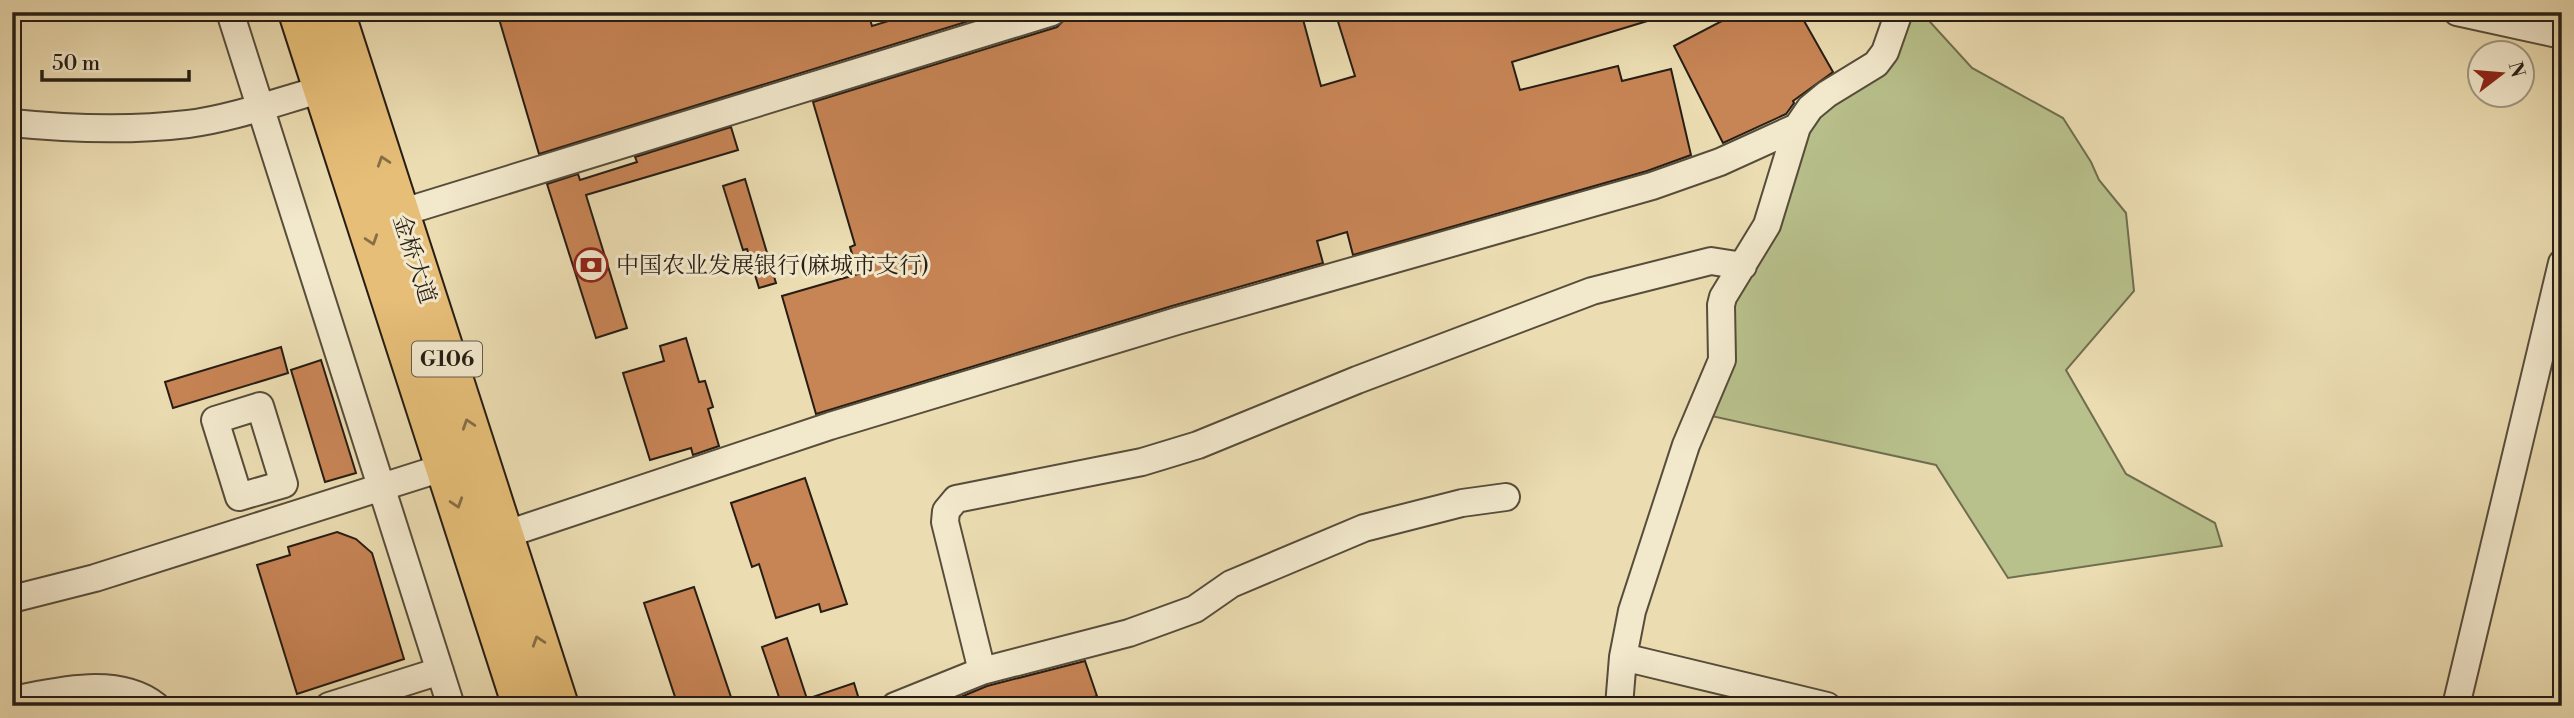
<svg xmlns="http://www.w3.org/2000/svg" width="2574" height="718" viewBox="0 0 2574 718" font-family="'Libre Bodoni','Noto Serif SC',serif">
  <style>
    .green { fill: #b8c08b; stroke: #6f6e50; stroke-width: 2 }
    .building { fill: #c78455; stroke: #261d14; stroke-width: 2 }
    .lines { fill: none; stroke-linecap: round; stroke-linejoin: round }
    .minor-casing { stroke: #574d3b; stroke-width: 30 }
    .highway-casing { stroke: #261d14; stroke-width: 42 }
    .minor { stroke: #f2e8cc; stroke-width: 26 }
    .highway { stroke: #e6be78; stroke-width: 38 }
    .oneway { stroke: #866e46 }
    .labels { text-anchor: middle; stroke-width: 6; stroke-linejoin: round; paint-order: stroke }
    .shield { fill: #f2e8cc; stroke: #635a4b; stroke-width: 2 }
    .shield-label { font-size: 21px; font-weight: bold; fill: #261d14 }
    .street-label { font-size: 23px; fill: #261d14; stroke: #f2e8cc }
    .poi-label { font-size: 23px; fill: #261d14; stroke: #f2e8cc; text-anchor: start }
  </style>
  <rect width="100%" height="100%" fill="#ebdcb1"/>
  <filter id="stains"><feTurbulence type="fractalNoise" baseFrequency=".00286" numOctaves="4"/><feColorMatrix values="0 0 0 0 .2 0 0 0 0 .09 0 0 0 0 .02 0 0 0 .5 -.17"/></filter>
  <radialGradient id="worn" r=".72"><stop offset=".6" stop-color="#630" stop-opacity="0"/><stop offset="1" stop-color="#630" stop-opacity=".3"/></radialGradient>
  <!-- green -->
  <path class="green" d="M1908,12H1921L1972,68L2063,118L2091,162L2099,180L2126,213L2134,291L2066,370L2126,474L2215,523L2222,546L2008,578L1936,465L1707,415L1727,306L1802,133Z"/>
  <!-- building -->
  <path class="building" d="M497,12H868L872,26L918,12H998L539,154Z
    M1085,12H1301L1321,86L1355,76L1335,12H1664V16L1512,62L1520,90L1618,66L1622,81L1671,69L1691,155L1647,171L1353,255L1347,232L1317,241L1323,263L1172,306L816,414L782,296L858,274L850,247L855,245L813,102L1057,27L1066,18Z
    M1739,12H1799L1833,72L1793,101L1794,103L1786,114L1723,143L1674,46Z
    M731,127L738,150L586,195L627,328L596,338L547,184L578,174L580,180L637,162L635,157Z
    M745,179L776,283L759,288L747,249L743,250L723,186Z
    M686,338L699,382L705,381L713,407L708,409L719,446L693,455L691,448L650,460L623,373L664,361L660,346Z
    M281,347L288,373L173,408L165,382Z
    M321,360L356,473L325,482L291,370Z
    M805,478L847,604L821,612L819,604L776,618L759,564L752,567L731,503Z
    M337,532L356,539L372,553L404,659L297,694L257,565L290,555L288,547Z
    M694,587L734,706H678L644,603Z
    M787,638L807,699L854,683L861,706H782L762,647Z
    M1085,661L1097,696L1067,706H939L987,686Z"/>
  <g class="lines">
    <defs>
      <path id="minor" d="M230,12L451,706
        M2457,12L2562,35
        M12,123C71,129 129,131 188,124C234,118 279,101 323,89
        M400,213L1052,12
        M260,406L284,484L239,497L215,420Z
        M504,535L830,426L1177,321L1652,186L1720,162L1797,127
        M12,599L95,578L445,467
        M1623,657L1827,706
        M982,671L945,522L946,511L956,499L1142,462L1198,445L1357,380L1592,291L1711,261L1743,266
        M12,700C56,692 117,675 156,706
        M329,706L440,671
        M895,706L982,671L1129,633L1195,609L1231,584L1364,528L1462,503L1506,497
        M1619,706L1623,657L1632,611L1686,445L1722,360L1721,305L1723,297L1767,225L1797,127L1810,108L1827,94L1876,64L1885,52L1898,15L1897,12
        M2456,706L2562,263"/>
      <path id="highway" d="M298,12L522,706
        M335,12L559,706"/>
    </defs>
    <!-- minor casing -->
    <use href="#minor" class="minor-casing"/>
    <!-- highway casing -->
    <use href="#highway" class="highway-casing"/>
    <!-- minor -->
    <use href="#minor" class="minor"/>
    <!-- highway -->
    <use href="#highway" class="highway"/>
  </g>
  <!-- one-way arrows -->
  <defs><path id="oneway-chevron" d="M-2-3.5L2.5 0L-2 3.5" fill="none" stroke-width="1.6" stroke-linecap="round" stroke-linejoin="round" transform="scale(1.75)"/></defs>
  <g class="oneway">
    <use href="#oneway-chevron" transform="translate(383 161) rotate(-108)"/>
    <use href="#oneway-chevron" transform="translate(372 240) rotate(72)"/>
    <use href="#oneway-chevron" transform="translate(468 424) rotate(-108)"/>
    <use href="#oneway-chevron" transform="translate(457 503) rotate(72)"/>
    <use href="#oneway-chevron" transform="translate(538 641) rotate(-108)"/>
  </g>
  <!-- icons -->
  <defs>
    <symbol id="bank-ring" viewBox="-11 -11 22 22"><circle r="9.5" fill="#f2e8cc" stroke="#8f2418" stroke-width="1.5"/><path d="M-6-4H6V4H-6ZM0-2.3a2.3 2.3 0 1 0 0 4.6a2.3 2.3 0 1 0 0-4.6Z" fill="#8f2418"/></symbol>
  </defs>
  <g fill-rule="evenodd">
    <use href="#bank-ring" x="572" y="246" width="38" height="38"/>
  </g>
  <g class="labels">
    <!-- shield labels -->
    <rect class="shield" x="412" y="341.5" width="70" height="35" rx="5"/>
    <g class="shield-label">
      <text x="447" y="366">G106</text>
    </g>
    <!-- street labels -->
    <g class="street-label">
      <text transform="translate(415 259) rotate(72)" y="8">金桥大道</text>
    </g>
    <!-- poi labels -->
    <g class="poi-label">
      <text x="616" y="273">中国农业发展银行(麻城市支行)</text>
    </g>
  </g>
  <!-- margin -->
  <rect width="2574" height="718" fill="none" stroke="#ebdcb1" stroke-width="42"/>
  <rect x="14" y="14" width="2546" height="690" fill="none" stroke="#261d14" stroke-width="3.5"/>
  <rect x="21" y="21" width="2532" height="676" fill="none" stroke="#261d14" stroke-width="2"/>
  <!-- north arrow -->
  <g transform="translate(2501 74) rotate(74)"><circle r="33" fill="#f2e8cc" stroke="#a09782" stroke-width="2"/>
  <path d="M0-5L12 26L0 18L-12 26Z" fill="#8f2418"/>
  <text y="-10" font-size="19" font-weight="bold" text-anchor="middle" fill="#261d14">N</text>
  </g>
  <!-- scale -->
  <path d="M42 70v10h147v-10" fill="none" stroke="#261d14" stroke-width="3.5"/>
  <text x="52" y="70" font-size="21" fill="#261d14" stroke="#f2e8cc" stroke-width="5" paint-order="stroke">50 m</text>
  <rect width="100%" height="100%" filter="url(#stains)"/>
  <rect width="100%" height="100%" fill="url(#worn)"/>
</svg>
